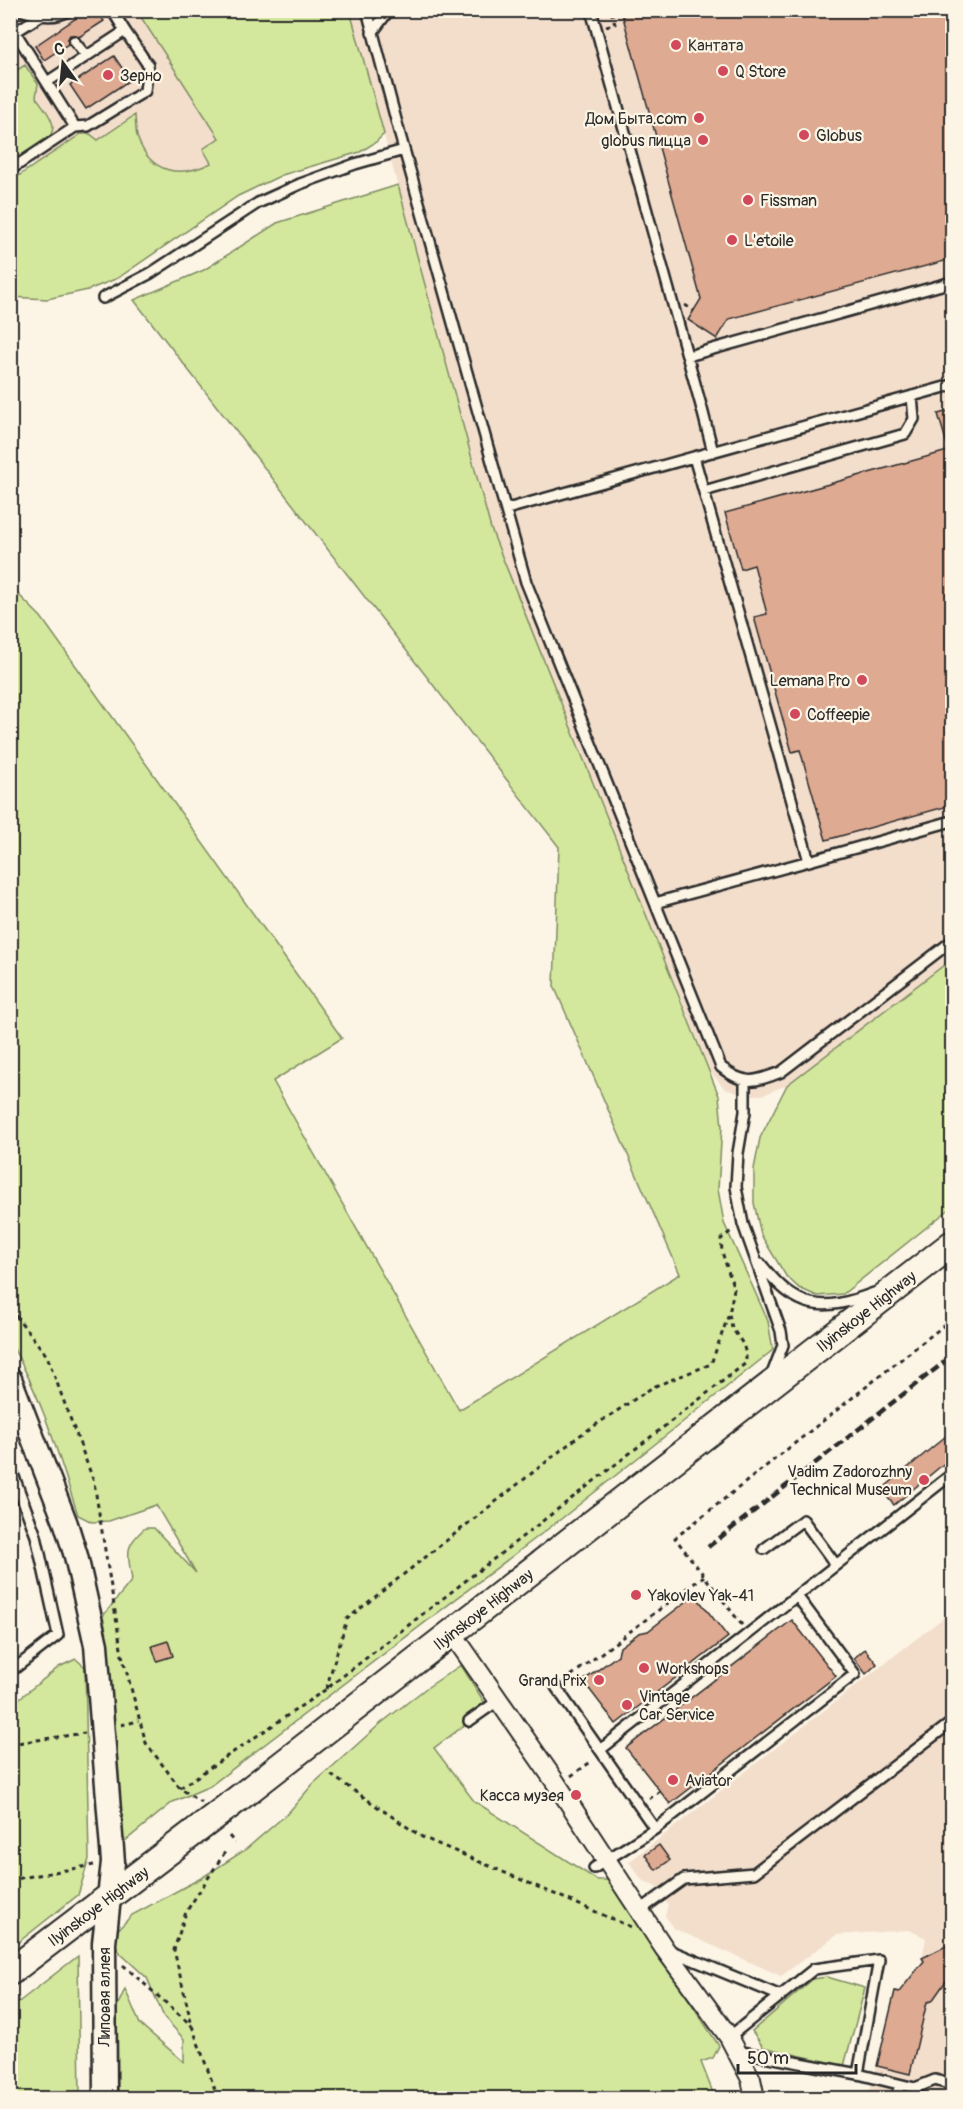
<svg xmlns="http://www.w3.org/2000/svg" width="963" height="2109" viewBox="0 0 963 2109" font-family="Pangolin,sans-serif">
  <style>
    .built { fill: #f3decc }
    .green { fill: #d3e89d; stroke: #7f8a64; stroke-width: 1.5 }
    .building { fill: #deaa92; stroke: #2b2b2b; stroke-width: 1.5 }
    .lines { fill: none; stroke-linecap: round; stroke-linejoin: round }
    .service-casing { stroke: #2b2b2b; stroke-width: 14 }
    .minor-casing { stroke: #2b2b2b; stroke-width: 22 }
    .tertiary-casing { stroke: #2b2b2b; stroke-width: 27 }
    .secondary-casing { stroke: #2b2b2b; stroke-width: 30 }
    .path { stroke: #2b2b2b; stroke-width: 3; stroke-dasharray: 4.5 4.5; stroke-linecap: butt }
    .service { stroke: #fcf5e5; stroke-width: 9 }
    .minor { stroke: #fcf5e5; stroke-width: 18 }
    .tertiary { stroke: #fcf5e5; stroke-width: 22 }
    .secondary { stroke: #fcf5e5; stroke-width: 26 }
    .rail { stroke: #2b2b2b; stroke-width: 4.5; stroke-dasharray: 9 4.5; stroke-linecap: butt }
    .poi-dot { fill: #d1495b; stroke: #fcf5e5; stroke-width: 2 }
    .labels { text-anchor: middle; stroke-width: 4.5; stroke-linejoin: round; paint-order: stroke }
    .poi-label { font-size: 16px; fill: #2b2b2b; stroke: #fcf5e5; text-anchor: start }
    .street-label { font-size: 16px; fill: #2b2b2b; stroke: #fcf5e5 }
  </style>
  <rect width="100%" height="100%" fill="#fcf5e5"/>
  <filter id="ink" filterUnits="userSpaceOnUse"><feTurbulence type="fractalNoise" baseFrequency=".0167" numOctaves="2"/><feDisplacementMap in="SourceGraphic" scale="12" xChannelSelector="R" yChannelSelector="G"/><feConvolveMatrix kernelMatrix="1 2 1 2 8 2 1 2 1" color-interpolation-filters="sRGB"/></filter>
  <g filter="url(#ink)">
    <!-- built -->
    <path class="built" d="M17,10L152,11L236,146L172,185L39,171L11,117V14Z
      M350,11H952V959L787,1085L763,1095H744L725,1089L711,1073L491,529Z
      M952,1611V2098H867L869,2089H871L895,1991L899,1992L923,1961L922,1958L926,1938L909,1930L837,1935L781,1976L675,1929L665,1916L668,1905L656,1887L642,1880L629,1862Z"/>
    <!-- green -->
    <path class="green" d="M137,11H350L384,134L376,142L360,152L282,175L238,196L118,278L88,290L47,299L11,297V181L81,134H90L98,140L135,115C136,123 135,132 138,139C151,174 181,178 211,163L203,149L219,138Z
      M25,65L38,84L36,97C42,105 49,113 52,122C59,141 24,155 11,163V74Z
      M398,185L491,529L719,1096L722,1127L718,1189L724,1223L768,1321L773,1350L561,1519L210,1786L173,1802L125,1841L118,1826L98,1622L132,1580C128,1554 123,1547 145,1528H154L196,1573L156,1505L109,1521L92,1522L78,1515C59,1457 42,1397 11,1344L10,586L41,617L342,1038L273,1081L459,1410L680,1274L554,986L559,847L134,300L204,270L277,223Z
      M952,959V1207L843,1294L817,1296L799,1288L786,1276L761,1235L754,1203V1169L760,1138L787,1085Z
      M76,1659L85,1667L89,1859L78,1895L11,1948V1705L59,1667Z
      M461,1665L488,1708L434,1748L474,1801L597,1880H611L719,2046L713,2058L701,2062L715,2098H118L117,2007L125,1989L140,2024L184,2062V2039L164,2017L147,1978L121,1954L110,1938L132,1915L203,1877L245,1850L288,1813L313,1784L380,1724L425,1689Z
      M78,1956L80,2098H11V2008Z
      M827,1977L865,1988L844,2066L763,2047L752,2031L813,1979Z"/>
    <!-- building -->
    <path class="building" d="M88,10H97L104,21L79,37L76,35H70L68,39V44L44,60L35,46Z
      M621,10H952V259L729,319L717,339L688,320L701,299Z
      M114,56L130,80L86,109L70,85Z
      M952,410V805L826,840L800,750L792,752L754,617L767,614L754,565L741,569L725,513L951,450L949,451L938,414Z
      M952,1431V1457L894,1505L881,1490Z
      M695,1595L728,1637L616,1724L583,1681L618,1655L620,1647L639,1633L648,1631Z
      M792,1620L836,1676L670,1804L626,1748Z
      M168,1641L173,1656L157,1661L152,1646Z
      M865,1649L877,1664L866,1674L854,1658Z
      M659,1845L670,1860L656,1870L645,1855Z
      M952,1943V1978L946,1981L932,2001L927,2002L910,2074L877,2066L895,1991L899,1992L924,1961L922,1958Z"/>
    <g class="lines">
      <defs>
        <path id="service" d="M20,10C37,15 54,20 70,10
          M367,10L400,135L526,582L721,1067C744,1086 755,1082 781,1072L952,941
          M591,10L702,409L713,452
          M10,32H15L40,16
          M15,32L75,127
          M372,33L389,10
          M74,41L86,56
          M47,82L125,31L112,10
          M10,170L75,127L88,126L145,91L148,65L125,31
          M103,298L151,273L258,203L300,184L355,164L404,150
          M688,356L952,282
          M704,491L905,434L914,419L912,396
          M507,509L952,385
          M809,861L952,821
          M655,903L809,861L694,457
          M745,1081V1112L738,1153L736,1187L743,1224L781,1331L783,1345L772,1374
          M761,1264C797,1310 821,1313 874,1293
          M10,1466L36,1536L58,1635L10,1672
          M764,1549L803,1520L836,1565
          M556,1687L655,1829
          M469,1721L499,1700
          M600,1750L952,1474
          M594,1868L655,1829L855,1674L797,1596
          M639,1911L684,1879L754,1873L952,1722
          M669,1950L781,1996
          M729,2037L814,1969L879,1960L858,2074
          M737,2051L858,2074L915,2088L935,2080L952,2085
          M896,2098L900,2085"/>
        <path id="minor" d="M452,1633L554,1780L664,1948L729,2037L751,2079L755,2098"/>
        <path id="tertiary" d="M10,1379L66,1524L76,1556L96,1645L113,1862L104,1943L105,2098"/>
        <path id="secondary" d="M10,1972L235,1801L952,1244"/>
      </defs>
      <!-- service casing -->
      <use href="#service" class="service-casing"/>
      <!-- minor casing -->
      <use href="#minor" class="minor-casing"/>
      <!-- tertiary casing -->
      <use href="#tertiary" class="tertiary-casing"/>
      <!-- secondary casing -->
      <use href="#secondary" class="secondary-casing"/>
      <!-- path -->
      <path class="path" d="M606,26L615,24L611,11
        M685,305L694,311
        M10,1308L47,1356L94,1482L122,1655L146,1743L180,1788L201,1802
        M742,1625L675,1538L952,1319
        M564,1681L704,1576
        M326,1689L347,1619L579,1436L653,1387L711,1364L729,1314
        M121,1725L139,1721
        M10,1744L85,1733
        M331,1775L422,1837L631,1927
        M571,1776L592,1761
        M180,1788L325,1690L746,1363V1354L743,1344L732,1328L729,1314L734,1289L722,1252L721,1239L734,1229
        M649,1799L660,1791
        M229,1836L235,1843
        M10,1880L94,1865
        M123,1965L192,2026
        M218,2098L192,2026L174,1950L186,1912L225,1852"/>
      <!-- service -->
      <use href="#service" class="service"/>
      <!-- minor -->
      <use href="#minor" class="minor"/>
      <!-- tertiary -->
      <use href="#tertiary" class="tertiary"/>
      <!-- secondary -->
      <use href="#secondary" class="secondary"/>
      <!-- rail -->
      <path class="rail" d="M708,1547L952,1356"/>
    </g>
  </g>
  <!-- markers -->
  <g class="poi-dot">
    <circle cx="676" cy="45" r="6"/>
    <circle cx="723" cy="71" r="6"/>
    <circle cx="108" cy="75" r="6"/>
    <circle cx="699" cy="118" r="6"/>
    <circle cx="804" cy="135" r="6"/>
    <circle cx="703" cy="140" r="6"/>
    <circle cx="748" cy="200" r="6"/>
    <circle cx="732" cy="240" r="6"/>
    <circle cx="862" cy="680" r="6"/>
    <circle cx="795" cy="714" r="6"/>
    <circle cx="924" cy="1480" r="6"/>
    <circle cx="636" cy="1595" r="6"/>
    <circle cx="644" cy="1668" r="6"/>
    <circle cx="599" cy="1680" r="6"/>
    <circle cx="627" cy="1705" r="6"/>
    <circle cx="673" cy="1780" r="6"/>
    <circle cx="576" cy="1795" r="6"/>
  </g>
  <g class="labels">
    <!-- poi labels -->
    <g class="poi-label">
      <text x="688" y="51">Кантата</text>
      <text x="735" y="77">Q Store</text>
      <text x="120" y="81">Зерно</text>
      <text x="687" y="124" text-anchor="end">Дом Быта.com</text>
      <text x="816" y="141">Globus</text>
      <text x="691" y="146" text-anchor="end">globus пицца</text>
      <text x="760" y="206">Fissman</text>
      <text x="744" y="246">L'etoile</text>
      <text x="850" y="686" text-anchor="end">Lemana Pro</text>
      <text x="807" y="720">Coffeepie</text>
      <text x="912" y="1477" text-anchor="end">Vadim Zadorozhny<tspan x="912" dy="18">Technical Museum</tspan></text>
      <text x="648" y="1601">Yakovlev Yak-41</text>
      <text x="656" y="1674">Workshops</text>
      <text x="587" y="1686" text-anchor="end">Grand Prix</text>
      <text x="639" y="1702">Vintage<tspan x="639" dy="18">Car Service</tspan></text>
      <text x="685" y="1786">Aviator</text>
      <text x="564" y="1801" text-anchor="end">Касса музея</text>
    </g>
    <!-- street labels -->
    <g class="street-label">
      <text transform="translate(866 1311) rotate(-38)" y="6">Ilyinskoye Highway</text>
      <text transform="translate(483 1609) rotate(-38)" y="6">Ilyinskoye Highway</text>
      <text transform="translate(98 1906) rotate(-37)" y="6">Ilyinskoye Highway</text>
      <text transform="translate(104 1997) rotate(-90)" y="6">Липовая аллея</text>
    </g>
  </g>
  <!-- margin -->
  <rect width="963" height="2109" fill="none" stroke="#fcf5e5" stroke-width="36"/>
  <rect x="18" y="18" width="927" height="2073" fill="none" stroke="#2b2b2b" stroke-width="2" filter="url(#ink)"/>
  <!-- north arrow -->
  <g transform="translate(63 63) rotate(345)" stroke="#fcf5e5" stroke-width="4.5" paint-order="stroke">
  <path d="M0-4.5L10 22L0 15L-10 22Z" fill="#2b2b2b"/>
  <text y="-9" font-size="16" font-weight="bold" text-anchor="middle" fill="#2b2b2b">С</text>
  </g>
  <!-- scale -->
  <path d="M738 2064v9h118v-9" fill="none" stroke="#2b2b2b" stroke-width="3"/>
  <text x="747" y="2064" font-size="18" fill="#2b2b2b" stroke="#fcf5e5" stroke-width="4.5" paint-order="stroke">50 m</text>
</svg>
